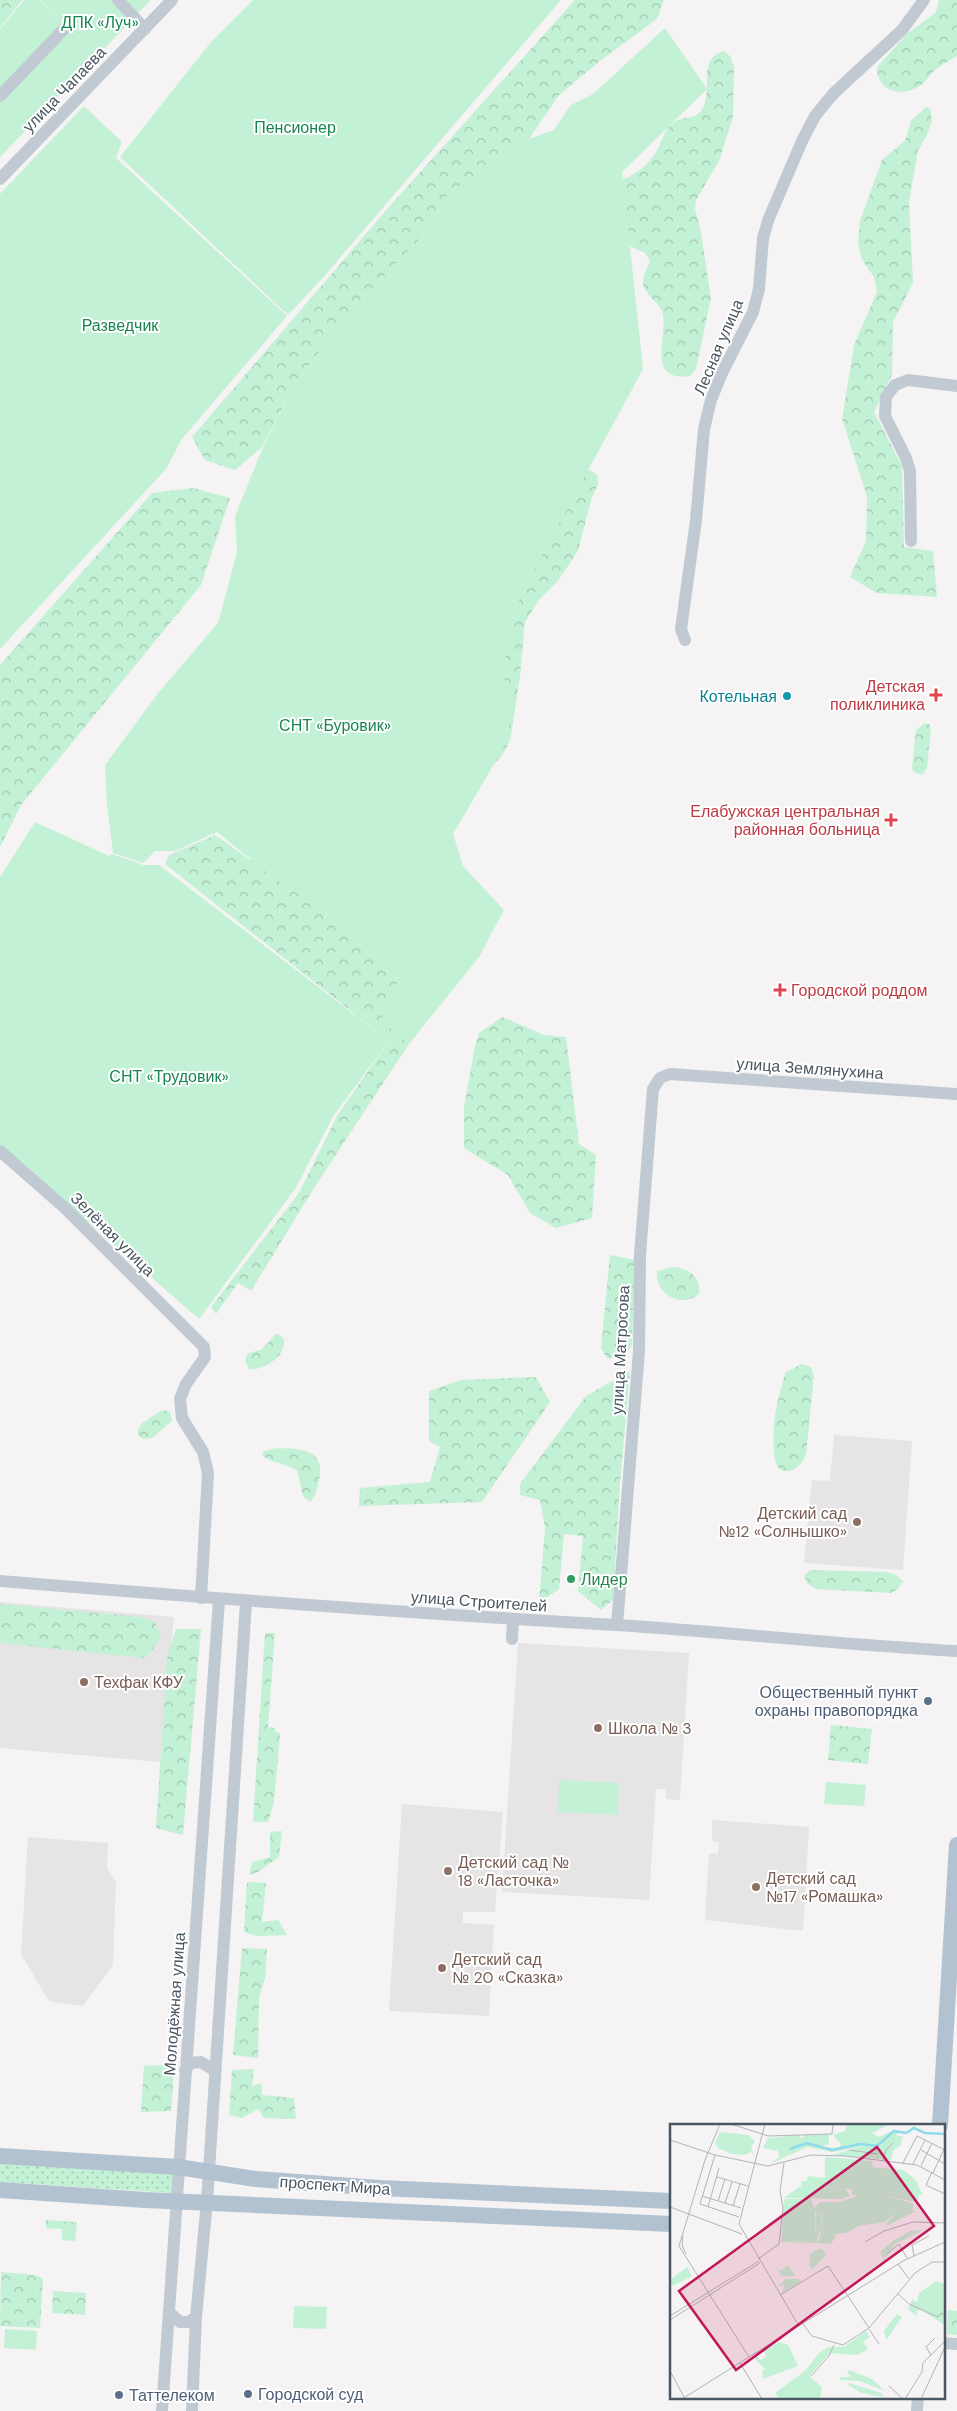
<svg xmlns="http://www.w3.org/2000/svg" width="957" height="2411" viewBox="0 0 957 2411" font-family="'DM Sans',sans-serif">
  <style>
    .education { fill: #e6e4e5 }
    .grass { fill: url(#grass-dots) }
    .forest { fill: url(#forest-crowns) }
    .garden { fill: #c3f1d5 }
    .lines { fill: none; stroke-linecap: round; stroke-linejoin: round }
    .minor { stroke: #c1cad2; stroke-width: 12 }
    .major { stroke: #b3c2d1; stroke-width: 16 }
    .health-dot { fill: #e0444e; stroke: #fff; stroke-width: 2 }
    .culture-dot { fill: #0f9aa8; stroke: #fff; stroke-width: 2 }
    .education-dot { fill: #8d6e63; stroke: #fff; stroke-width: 2 }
    .leisure-dot { fill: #2e9e5b; stroke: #fff; stroke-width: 2 }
    .service-dot { fill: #5c6f8a; stroke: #fff; stroke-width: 2 }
    .labels { text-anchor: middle; stroke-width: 4; stroke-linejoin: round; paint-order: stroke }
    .park-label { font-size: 16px; fill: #17864f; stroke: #fff }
    .street-label { font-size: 16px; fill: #4a5661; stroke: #fff }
    .health-label { font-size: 16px; fill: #be3a42; stroke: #fff; text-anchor: end }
    .culture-label { font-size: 16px; fill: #0d838f; stroke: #fff; text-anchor: end }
    .education-label { font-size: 16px; fill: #785e54; stroke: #fff; text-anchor: start }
    .leisure-label { font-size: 16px; fill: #27864d; stroke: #fff; text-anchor: start }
    .service-label { font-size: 16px; fill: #4e5e75; stroke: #fff; text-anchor: start }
    .inset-river { fill: none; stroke: #90daee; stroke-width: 2.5 }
    .inset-road { fill: none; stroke: #b1b4b9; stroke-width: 1 }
    .view { fill: #c2185b; fill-opacity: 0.15; stroke: #c2185b; stroke-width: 2.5 }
    .inset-edge { fill: none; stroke: #4a5661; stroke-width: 2.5 }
  </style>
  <defs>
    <pattern id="grass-dots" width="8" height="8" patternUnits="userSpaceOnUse" patternTransform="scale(1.25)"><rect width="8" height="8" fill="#c3f1d5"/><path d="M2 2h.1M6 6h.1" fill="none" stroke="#a0c6b0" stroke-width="1.8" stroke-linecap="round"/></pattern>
    <pattern id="forest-crowns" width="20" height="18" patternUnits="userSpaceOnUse" patternTransform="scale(1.25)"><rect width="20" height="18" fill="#c3f1d5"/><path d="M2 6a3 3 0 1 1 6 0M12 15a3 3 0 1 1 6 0" fill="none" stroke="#a0c6b0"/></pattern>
  </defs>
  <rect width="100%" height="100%" fill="#f5f3f3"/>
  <!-- education -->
  <path class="education" d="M834,1435L912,1441L903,1570L804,1563L812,1480L830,1481Z
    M0,1602L174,1617L160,1762L0,1748Z
    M518,1643L689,1653L680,1800L666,1799V1789H656L649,1900L502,1892Z
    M402,1804L503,1812L495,1912H463V1923L494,1925L489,2016L389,2011Z
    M712,1820L809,1827L803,1931L705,1920L709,1853L718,1854L719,1842L712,1841Z
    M28,1837L108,1843L107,1868L116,1882L113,1965L83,2006L49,2001L21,1954Z"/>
  <!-- grass -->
  <path class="grass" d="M0,2163L174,2174L173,2193L0,2182Z"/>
  <!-- forest -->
  <path class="forest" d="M0,0H22L0,28Z
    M575,0H664L657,19L600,61L559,95L529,139L449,193L417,242L360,302L299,377L262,447L235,470L205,460L192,437L388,208Z
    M939,0H957V56C949,61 941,65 934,71C929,75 926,82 921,85C902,99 876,91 877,67L907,34L936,12Z
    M723,51L730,56L734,67L733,117L719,161L696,200L695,209L700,227L711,298L696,369L690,376C646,382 667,338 663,315C661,301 641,295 643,279C644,273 648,267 650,261L645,253L629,246L617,181C635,177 649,164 658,149C662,140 665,129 673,123C683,115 696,121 703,108C713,88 697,60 723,51Z
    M926,107L930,109L932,120L927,135L918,151L909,202L913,283L893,322L892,375L874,412L902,466L904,547L933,551L937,597L877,593L850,577L866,541L867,496L842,419L854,345L877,292L874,277L862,260L858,242L860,221L882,160L905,141L911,121Z
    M590,470L597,475L598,484L591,500L578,551L558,581L539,600L525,622L520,676L511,736C507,750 498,764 485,769L464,580L581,474Z
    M193,488L230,498L201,585L21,805L0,847V665L152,493Z
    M925,723L929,724L931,728L927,768L922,775L914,772L912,768L916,730Z
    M215,835L325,912L398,981L382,1020L409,1044L314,1188L251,1291L238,1283L216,1314L211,1307L299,1193L337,1116L389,1041L165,864L169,855Z
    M502,1017L544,1035L566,1037L579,1144L596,1155L592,1218L556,1228L530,1213L508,1175L464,1148V1107L475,1046L479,1033Z
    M610,1255L635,1260L632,1345L624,1358H607L601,1348Z
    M672,1267C689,1268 702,1277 699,1294C681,1309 655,1294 657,1271Z
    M276,1334L280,1335L284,1339C287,1356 263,1371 249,1369L245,1361L248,1353L261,1350Z
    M802,1364L811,1367L814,1376L806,1454C801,1471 778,1480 775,1459C770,1432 777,1397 786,1372Z
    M630,1371L620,1483L613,1600L601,1610L578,1591L583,1536L564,1534L559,1589L539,1603L545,1528L540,1500L520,1495V1484L586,1396Z
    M536,1377L550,1402L482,1502L359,1506L360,1488L430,1482L440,1447L429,1441V1391L461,1380Z
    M162,1410L170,1412L172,1421L152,1438L143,1439L137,1433L141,1424Z
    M276,1448C300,1449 326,1448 319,1480C318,1487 315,1497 310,1502L303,1496L297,1470C285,1463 272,1464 262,1455L264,1451Z
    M810,1570L887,1572L896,1575L903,1581L898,1589L891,1593L816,1589L808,1584L804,1576Z
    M0,1604L141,1617L155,1622L161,1637L150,1653L143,1658L0,1643Z
    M176,1629H201L183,1835L156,1828L167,1658Z
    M265,1633H275L268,1727L275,1728V1731L280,1734L274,1802L268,1822H253Z
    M831,1725L872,1729L868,1764L828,1760Z
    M282,1831L279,1857L258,1872L249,1875L252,1862L270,1857V1832Z
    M247,1882L266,1883L262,1922L278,1920L287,1935L256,1936L244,1932Z
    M242,1948L267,1949L265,1978L259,1997L258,2058L233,2055Z
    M163,2065L174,2072L171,2111L141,2112L144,2066Z
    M254,2069L252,2086L261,2083L262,2095L294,2098L296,2119L264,2118L258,2109L242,2118L229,2115L232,2070Z
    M46,2220L77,2222L75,2241L62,2240V2229L46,2228Z
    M1,2272L36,2275L43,2279L40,2328L0,2326Z
    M53,2291L86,2293L85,2315L52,2313Z
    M948,2310L957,2311V2335L947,2334Z"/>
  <!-- garden -->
  <path class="garden" d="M24,0H39L63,20L40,0H151L0,157V29Z
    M253,0H561L320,281L288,315L120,157L211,42Z
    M665,28L707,89L622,172L643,369L520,596L502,671L514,706L504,747L453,834L463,866L504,910L479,957L409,1044L381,1020L398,981L325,912L274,878L217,832L175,851H155L143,863L113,853L107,805L105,765L159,692L218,623L237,552L235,516L263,447L299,377L360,302L417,242L449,193L529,139L554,130L571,105L593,94Z
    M84,106L122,142L116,158L287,316L182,439L166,469L0,649V194Z
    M35,822L109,856L112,854L143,865H159L389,1041L334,1115L295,1189L199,1319L0,1145V877Z
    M559,1780L619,1783L618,1815L558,1812Z
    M826,1782L866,1785L864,1806L824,1804Z
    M294,2306L327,2307L326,2329L293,2328Z
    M5,2329L37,2331L36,2350L4,2348Z"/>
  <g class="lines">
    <!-- minor -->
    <path class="minor" d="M118,0L145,29
      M0,96L65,28
      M0,179L172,0
      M911,541L910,471L906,458L885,416L886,397L895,385L908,380L957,386
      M685,640L681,629L696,520L704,429L711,400L722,373L753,312L759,289L763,238L769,218L802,141L815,116L833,94L902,30L924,0
      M0,1151L66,1209L204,1347L205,1357L186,1384L180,1399L182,1418L203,1452L208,1473L201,1598
      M0,1581C205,1598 410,1613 616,1625C729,1632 843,1645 957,1651
      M617,1625L639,1351L640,1255L653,1089L660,1078L670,1074L957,1094
      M512,1639L513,1619
      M185,2070L191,2063L201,2062L215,2071
      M170,2313L180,2322H189L196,2317
      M943,2343L957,2344
      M162,2411L219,1600
      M192,2411L196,2317L207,2201L246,1602
      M917,2411L918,2397"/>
    <!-- major -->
    <path class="major" d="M940,2125L957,1845
      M0,2156L178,2167L256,2179L380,2188L671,2201
      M0,2190L145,2200L671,2224"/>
  </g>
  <!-- markers -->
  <g class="health-dot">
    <path d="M933.5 687.5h5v5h5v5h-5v5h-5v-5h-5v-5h5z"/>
    <path d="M888.5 812.5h5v5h5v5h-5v5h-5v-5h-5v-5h5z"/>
    <path d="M777.5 982.5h5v5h5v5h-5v5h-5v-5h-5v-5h5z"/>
  </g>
  <circle class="culture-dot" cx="787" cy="696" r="5"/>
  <g class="education-dot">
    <circle cx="857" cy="1522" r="5"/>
    <circle cx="84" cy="1682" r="5"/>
    <circle cx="598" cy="1728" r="5"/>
    <circle cx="448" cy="1871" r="5"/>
    <circle cx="756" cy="1887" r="5"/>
    <circle cx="442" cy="1968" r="5"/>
  </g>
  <circle class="leisure-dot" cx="571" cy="1579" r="5"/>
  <g class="service-dot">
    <circle cx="928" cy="1701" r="5"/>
    <circle cx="248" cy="2394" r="5"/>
    <circle cx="119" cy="2395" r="5"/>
  </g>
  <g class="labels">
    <!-- park labels -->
    <g class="park-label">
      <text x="100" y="28">ДПК «Луч»</text>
      <text x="295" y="133">Пенсионер</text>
      <text x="120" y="331">Разведчик</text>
      <text x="335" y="731">СНТ «Буровик»</text>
      <text x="169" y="1082">СНТ «Трудовик»</text>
    </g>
    <!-- street labels -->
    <g class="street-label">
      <text transform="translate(64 89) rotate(-46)" y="6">улица Чапаева</text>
      <text transform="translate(718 347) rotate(-67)" y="6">Лесная улица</text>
      <text transform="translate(810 1068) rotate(4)" y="6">улица Землянухина</text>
      <text transform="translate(113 1234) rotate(45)" y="6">Зелёная улица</text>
      <text transform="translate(620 1350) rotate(-87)" y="6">улица Матросова</text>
      <text transform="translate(479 1601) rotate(4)" y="6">улица Строителей</text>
      <text transform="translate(174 2004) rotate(-86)" y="6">Молодёжная улица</text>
      <text transform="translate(335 2185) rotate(4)" y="6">проспект Мира</text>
    </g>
    <!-- health labels -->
    <g class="health-label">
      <text x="925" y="692">Детская<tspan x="925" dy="18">поликлиника</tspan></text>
      <text x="880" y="817">Елабужская центральная<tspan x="880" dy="18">районная больница</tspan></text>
      <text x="791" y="996" text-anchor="start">Городской роддом</text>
    </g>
    <!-- culture labels -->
    <g class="culture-label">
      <text x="777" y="702">Котельная</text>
    </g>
    <!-- education labels -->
    <g class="education-label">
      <text x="847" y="1519" text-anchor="end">Детский сад<tspan x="847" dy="18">№12 «Солнышко»</tspan></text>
      <text x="94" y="1688">Техфак КФУ</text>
      <text x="608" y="1734">Школа № 3</text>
      <text x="458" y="1868">Детский сад №<tspan x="458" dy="18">18 «Ласточка»</tspan></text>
      <text x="766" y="1884">Детский сад<tspan x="766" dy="18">№17 «Ромашка»</tspan></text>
      <text x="452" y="1965">Детский сад<tspan x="452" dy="18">№ 20 «Сказка»</tspan></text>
    </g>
    <!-- leisure labels -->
    <g class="leisure-label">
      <text x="581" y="1585">Лидер</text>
    </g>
    <!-- service labels -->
    <g class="service-label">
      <text x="918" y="1698" text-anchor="end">Общественный пункт<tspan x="918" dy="18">охраны правопорядка</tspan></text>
      <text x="258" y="2400">Городской суд</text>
      <text x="129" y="2401">Таттелеком</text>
    </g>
  </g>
  <!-- overview -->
  <g transform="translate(670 2124)">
    <rect width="275" height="275" fill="#f5f3f3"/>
    <path d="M177,0H220L202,9L209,13L224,6L229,9L209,25L194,22L162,28L137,23L100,40L109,33L108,27L93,24L98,14L129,11L132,15L134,11H159V20L147,23L169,24L171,20L163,11L175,7ZM50,8L79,11L85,18L81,22L84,31L81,28L75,31L62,30L48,24L45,19ZM132,61L176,65L180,72L171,75L114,74ZM182,65L248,71L249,74L245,78L218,72H186L182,71ZM229,85L246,87L217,102V99ZM146,88L151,91V104L146,119H112L145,117ZM253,106L225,120L214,136L210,128L223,117L240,107ZM149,125H153L156,132L142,145L139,142L140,130ZM118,141L125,152H112L105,143L111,147ZM17,143L22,152L3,162L0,156ZM116,155H127L132,157L111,169L115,161L107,163ZM227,190L232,193L216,216L214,207ZM196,207L200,213L193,218L198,225L188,231L160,229L139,252L152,263L150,275H109L105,269L135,247L149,229L159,223H174ZM109,218L118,221L128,242L93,255L92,247L95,245L84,234L87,232L90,236L96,233L94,227ZM179,246L202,255L215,267L190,257L170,256V253H181L177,248ZM179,259L211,269L213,273L191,269L178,261Z" fill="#c3f1d5"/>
    <path d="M225,11L233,13L230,22L223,26L221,36L162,31L194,22L209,25ZM155,33L203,37L202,43L233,46L245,55L253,71L131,61L132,57H137L138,52L155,54ZM194,70L218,72L244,80L242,87L230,85L215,98L189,102L176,109L166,110L162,119L157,120L146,119L150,114L152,91L145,87V117L111,118L114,75H141L144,84L150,78H169ZM266,157L275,160V201L251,186L246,187L248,193L238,185L242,176L247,178L249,169Z" fill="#c3f1d5"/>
    <path class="inset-river" d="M120,25L137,19L162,26L190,20L207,22L224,7L236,9L244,4L255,9L275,10"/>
    <path class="inset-road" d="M50,0L35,36L9,122L79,233L233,137L275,118M61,0L98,12L162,10L163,0M95,0L69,100L129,202M0,16L45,31L98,42L141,31L175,32L247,41L275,56M179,26L208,30M251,26L275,40M45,31L30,80L69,93M213,37L216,26L223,19M233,39L247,12L275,26M243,40L255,16M251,42L262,19M262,48L256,61L275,70M263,49L274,25M47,53L78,62M32,72L71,84M48,77L55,55M55,79L62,58M63,82L70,60M0,83L72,110M38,83L49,44M13,112L12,121L16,130M195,118L214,107L243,98L275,99M217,130L229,120L237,134M244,132L242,121L259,112M88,135L109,120L113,84L110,67L114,39M228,140L239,155M228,170L239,180L268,193L271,189L275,191M110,171L158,142L199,204M0,192L89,137M0,196L90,139M133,200L142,212L173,221L199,204L245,149L262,138H275M199,205L209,220M261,231L256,223L265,214M70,239L92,275M0,247L14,273M141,252L159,232L164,221M219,262L233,275M12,275L79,233M235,275L252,248L253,239L275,217M251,275L275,223"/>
    <path class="view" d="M207,23L264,102L66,246L9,167Z"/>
    <rect width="275" height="275" class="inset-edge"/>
  </g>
</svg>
